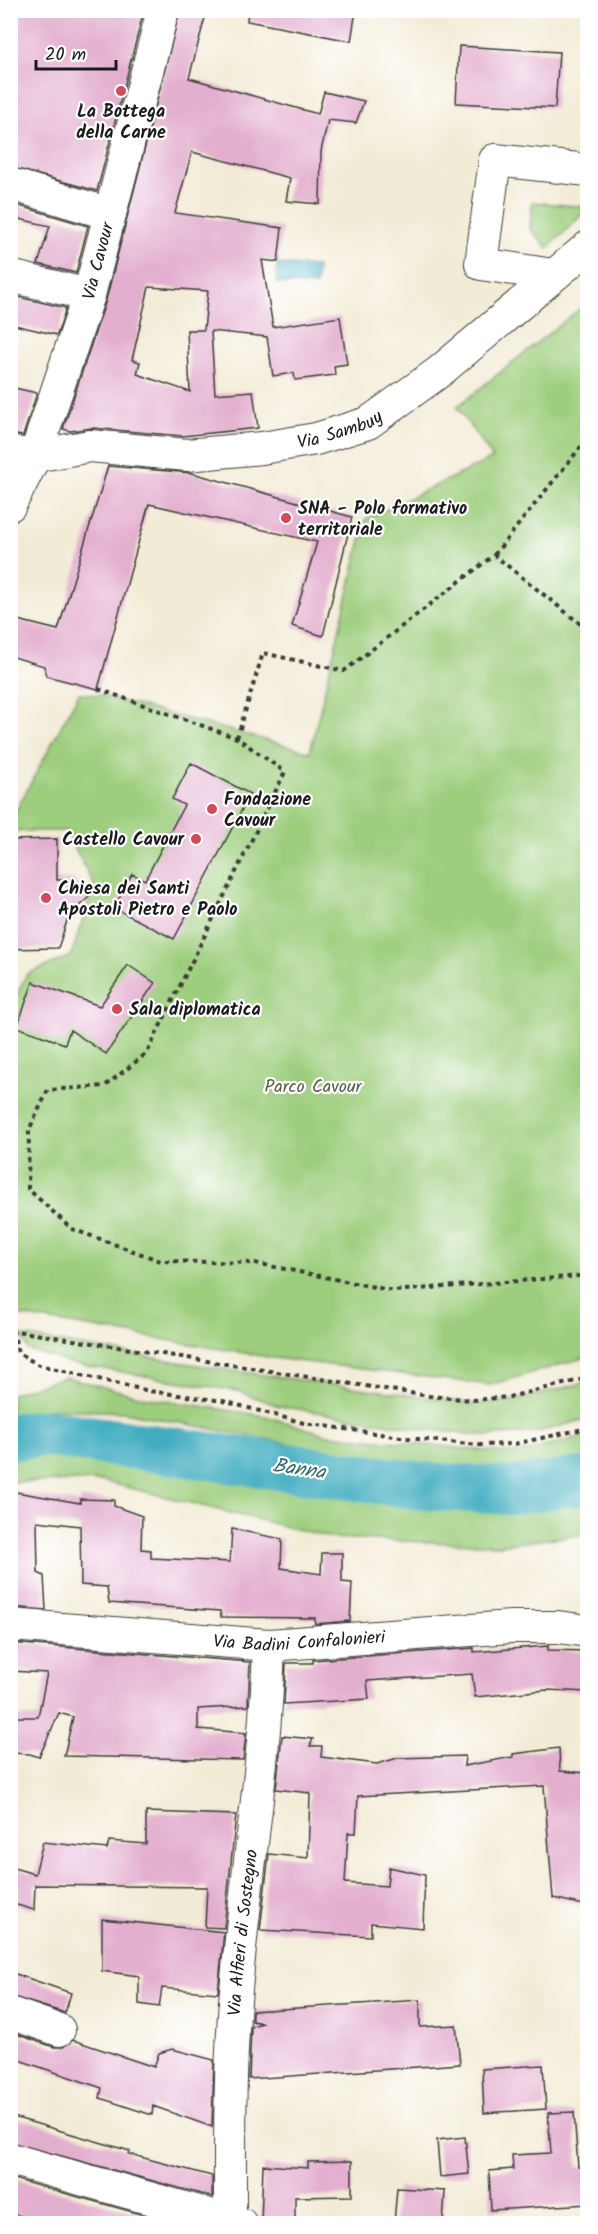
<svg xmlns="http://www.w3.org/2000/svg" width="598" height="2234" viewBox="0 0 598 2234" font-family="Kalam,sans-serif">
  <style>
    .green { fill: #9dce7d; stroke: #5c754c; stroke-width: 1.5 }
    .water { fill: #42adc1; stroke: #2f646e; stroke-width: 1.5 }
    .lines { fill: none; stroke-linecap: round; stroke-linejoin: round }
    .river { stroke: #42adc1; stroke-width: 48 }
    .building { fill: #e3afcf; fill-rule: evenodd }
    .minor-casing { stroke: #3c3b38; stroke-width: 34 }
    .path { stroke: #3c3b38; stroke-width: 4; stroke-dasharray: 4.5 4.5; stroke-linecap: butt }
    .minor { stroke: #fff; stroke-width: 32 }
    .poi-dot { fill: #d1495b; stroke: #fff; stroke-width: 2 }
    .labels { text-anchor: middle; stroke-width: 4.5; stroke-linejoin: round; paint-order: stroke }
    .poi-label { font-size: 18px; font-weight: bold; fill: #1c1c1c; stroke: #fff; text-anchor: start }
    .street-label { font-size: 18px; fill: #1c1c1c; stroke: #fff }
    .park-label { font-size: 18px; fill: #506343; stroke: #fff }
    .water-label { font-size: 20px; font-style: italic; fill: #2f646e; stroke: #fff }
  </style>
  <rect width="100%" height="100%" fill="#fff"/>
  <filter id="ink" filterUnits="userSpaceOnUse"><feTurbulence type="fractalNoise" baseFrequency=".0167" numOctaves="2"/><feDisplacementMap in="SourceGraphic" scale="12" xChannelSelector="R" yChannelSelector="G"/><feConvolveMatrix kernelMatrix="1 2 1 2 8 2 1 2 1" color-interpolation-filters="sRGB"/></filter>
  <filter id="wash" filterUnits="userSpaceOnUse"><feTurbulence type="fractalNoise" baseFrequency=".008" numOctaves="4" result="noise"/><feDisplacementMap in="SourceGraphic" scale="24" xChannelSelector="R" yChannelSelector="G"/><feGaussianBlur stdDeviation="1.35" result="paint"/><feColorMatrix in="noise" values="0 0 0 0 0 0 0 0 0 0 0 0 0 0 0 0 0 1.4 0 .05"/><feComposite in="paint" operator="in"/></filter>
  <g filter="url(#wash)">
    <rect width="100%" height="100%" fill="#f2ebd5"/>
    <!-- green -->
    <path class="green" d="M532,202L587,207V210L548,248L530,229Z
      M587,303V1357L490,1385L274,1358L11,1314V1005L27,974L71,956L94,885L66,831H11V820L79,693L99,695L310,752L366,519L493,458L457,407Z
      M22,1336L221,1369L476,1404L516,1400L587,1382V1419L537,1432L487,1436L422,1429L279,1406L238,1391L73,1364L28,1350Z
      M65,1377L143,1397L265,1416L328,1435L518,1454L587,1435V1462L553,1470L391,1463L124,1412L49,1409L11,1424V1394Z
      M61,1445L188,1459L424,1504L587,1496V1534L499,1545L332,1538L102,1481L11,1482V1454Z"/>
    <!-- water -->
    <path class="water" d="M277,264L317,267L316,286L276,283Z"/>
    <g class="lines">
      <!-- river -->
      <path class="river" d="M10,1437L46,1433L422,1486L511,1491L588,1480"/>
    </g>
    <g id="blocks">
      <!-- building -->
      <path class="building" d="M10,10H144L97,191L10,167Z
        M180,10H207L189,78L318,114L324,92L364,101L356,123L328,120L321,151L320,204L286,201L290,178L192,152L175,213L282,228L278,262L262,260L273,327L340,317L347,364L334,366L335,375L295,380L294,373L273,376L267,337L211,331L215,394L253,391L258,428L182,436L92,428L70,431L63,429L106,300ZM149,287L208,291L204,330H187L190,392L137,374L140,362L132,360Z
        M248,10H356L351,41L247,21Z
        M459,46L559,52L555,108L456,103Z
        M10,203L88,226L76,273L38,264L50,226L10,217Z
        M10,295L66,308L57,335L10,324Z
        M10,387L37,393L23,436L10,434Z
        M108,466L192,473L352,517L323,636L292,626L317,542L149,504L98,689L46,676L44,666L10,656V618L58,630Z
        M191,763L250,794L174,939L114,908L132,874L145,880L184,805L172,799Z
        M57,839V880H74L89,897L69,915L58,948L10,949V840Z
        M128,965L155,983L106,1054L70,1030L65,1044L17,1027L33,982L100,1006Z
        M10,1491L80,1503V1499L114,1500V1506L142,1516L141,1549L151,1550V1558L230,1562L232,1529L282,1539L281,1568L321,1574L322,1553H342V1582L352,1583L350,1621L315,1624V1618L221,1617L220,1611L109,1603L107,1587L81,1585L80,1526L37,1521L38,1573L44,1576L46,1610L10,1607Z
        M10,1643L250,1662L248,1706L198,1709V1729L246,1733L243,1760L64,1756L73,1717L59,1713L39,1757L30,1754L10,1753V1717H38L47,1673L10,1671Z
        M548,1646V1650L588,1651V1692L547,1690L475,1697L472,1674L367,1681L369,1699L284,1704L286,1663H313V1660L474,1648V1652Z
        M282,1736L313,1739L310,1746H322L321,1757L377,1764L398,1758L465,1756L464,1766L513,1757V1754L559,1748L560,1771L588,1773V1906L553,1898L544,1786L358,1796L356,1833H348L345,1883L387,1886L389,1867L425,1875L423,1928L371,1923V1936L260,1930L269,1854L308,1858L310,1793L276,1789Z
        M146,1812L236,1815L224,1928L205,1927L207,1887L35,1885L34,1910L10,1903V1867L35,1874L43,1842L107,1849L109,1841L146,1844Z
        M102,1919L224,1932L218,1993L162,1988L159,2007L139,2004V1976L102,1971Z
        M10,1972L71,1993L65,2013L10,1996Z
        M420,2000V2027L456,2025L460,2064L249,2079L251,2026L263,2023L252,2021V2011Z
        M10,2032L54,2047H63L73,2040L154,2067L159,2053L172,2049L214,2060L212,2127L153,2106L152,2115L100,2098L102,2088L10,2057Z
        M543,2065L546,2109L484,2113L482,2069Z
        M574,2112L578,2167H588V2204L491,2210L489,2171L513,2169L512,2155L551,2153L548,2113Z
        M10,2116L130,2151L129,2154L212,2176V2197L10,2142Z
        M465,2137L469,2174L440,2177L437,2140Z
        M352,2161V2196L295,2197V2223H261L263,2165L308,2168V2162Z
        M10,2178L173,2223H47L10,2213Z
        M397,2188L445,2191L443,2223H394Z"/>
    </g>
  </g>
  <g filter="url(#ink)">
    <use href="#blocks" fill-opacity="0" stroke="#3c3b38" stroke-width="1.5"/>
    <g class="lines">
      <defs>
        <g id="minor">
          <path d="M10,184L110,214"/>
          <path d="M553,275L481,264L495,160L588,170"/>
          <path d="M10,276L89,295"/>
          <path id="s1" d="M10,452L35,456L90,446L187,455L262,448L316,439L368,423L439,372L588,247"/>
          <path id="s2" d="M10,505L35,456L89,295L163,10"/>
          <path id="s3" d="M10,1625L269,1645L511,1627H558L588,1631"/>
          <path d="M10,2013L59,2030"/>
          <path d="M10,2159L241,2224"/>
          <path id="s4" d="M230,2220C230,2140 229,2059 237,1979C247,1868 266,1757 269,1645"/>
        </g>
      </defs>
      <!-- minor casing -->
      <use href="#minor" class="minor-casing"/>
      <!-- path -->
      <path class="path" d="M494,555L588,438
        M98,689L237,738L285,772L147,1053L105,1086L48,1090L29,1130L28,1189L72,1229L161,1261L255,1263L394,1291L580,1276L588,1272
        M237,738L263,653L344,671L494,555L588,630
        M10,1330L429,1396L473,1400L509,1397L588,1378
        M13,1330L18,1353L39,1365L149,1391L223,1401L304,1423L408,1438L479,1445L514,1444L588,1428"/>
      <!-- minor -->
      <use href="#minor" class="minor"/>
    </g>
  </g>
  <!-- markers -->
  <g class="poi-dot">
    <circle cx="121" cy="91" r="6"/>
    <circle cx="286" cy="518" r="6"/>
    <circle cx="212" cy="809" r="6"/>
    <circle cx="196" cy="839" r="6"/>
    <circle cx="46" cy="898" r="6"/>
    <circle cx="117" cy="1009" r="6"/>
  </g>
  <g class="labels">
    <!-- poi labels -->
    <g class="poi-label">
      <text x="121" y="117" text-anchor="middle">La Bottega<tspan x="121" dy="21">della Carne</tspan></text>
      <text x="298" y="514">SNA - Polo formativo<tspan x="298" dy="21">territoriale</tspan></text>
      <text x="224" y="805">Fondazione<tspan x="224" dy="21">Cavour</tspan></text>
      <text x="184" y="845" text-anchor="end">Castello Cavour</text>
      <text x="58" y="894">Chiesa dei Santi<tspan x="58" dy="21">Apostoli Pietro e Paolo</tspan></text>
      <text x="129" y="1015">Sala diplomatica</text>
    </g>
    <!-- street labels -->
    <g class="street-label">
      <text dy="6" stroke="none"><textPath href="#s2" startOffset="260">Via Cavour</textPath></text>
      <text dy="6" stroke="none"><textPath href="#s1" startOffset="334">Via Sambuy</textPath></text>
      <text dy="6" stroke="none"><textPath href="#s3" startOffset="290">Via Badini Confalonieri</textPath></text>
      <text dy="6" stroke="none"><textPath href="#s4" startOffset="288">Via Alfieri di Sostegno</textPath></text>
    </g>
    <!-- park labels -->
    <g class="park-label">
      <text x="313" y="1092">Parco Cavour</text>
    </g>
    <!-- water labels -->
    <g class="water-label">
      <text transform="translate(299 1468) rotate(8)" y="7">Banna</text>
    </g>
  </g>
  <!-- margin -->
  <rect width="598" height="2234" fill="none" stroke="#fff" stroke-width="36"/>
  <!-- scale -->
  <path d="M36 60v9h80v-9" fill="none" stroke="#1c1c1c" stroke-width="3"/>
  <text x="45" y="60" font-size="18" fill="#1c1c1c" stroke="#ffffff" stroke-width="4.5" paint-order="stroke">20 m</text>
</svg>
